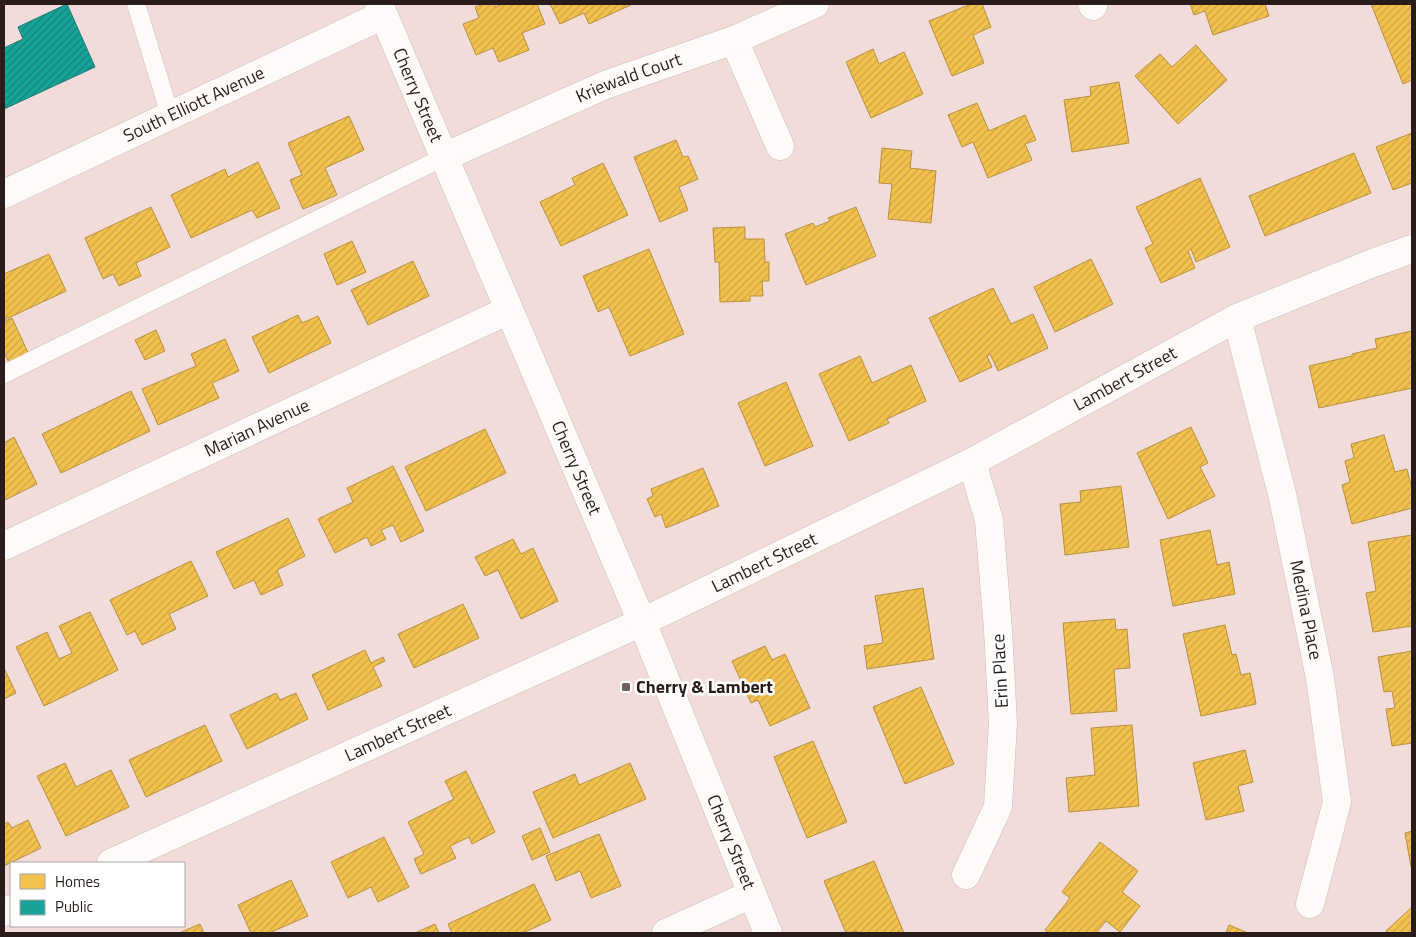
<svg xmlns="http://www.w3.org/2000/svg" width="1416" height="937" viewBox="0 0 1416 937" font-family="'Titillium Web',sans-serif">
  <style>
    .homes { fill: url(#homes-hatch); stroke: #b6903e }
    .public { fill: url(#public-hatch); stroke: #1d7a72 }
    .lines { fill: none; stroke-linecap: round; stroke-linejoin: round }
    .service-casing { stroke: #ccbbba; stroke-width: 19 }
    .minor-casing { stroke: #ccbbba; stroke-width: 29 }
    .tertiary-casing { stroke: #ccbbba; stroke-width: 29 }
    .secondary-casing { stroke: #ccbbba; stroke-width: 29 }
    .service { stroke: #fdfaf9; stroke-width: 18 }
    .minor { stroke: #fdfaf9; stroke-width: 28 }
    .tertiary { stroke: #fdfaf9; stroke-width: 28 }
    .secondary { stroke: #fdfaf9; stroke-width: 28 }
    .poi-dot { fill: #705f5d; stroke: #fff; stroke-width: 2 }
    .labels { text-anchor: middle; stroke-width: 5; stroke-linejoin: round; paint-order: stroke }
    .street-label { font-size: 18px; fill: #2a1c1a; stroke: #fff }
    .poi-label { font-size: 18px; font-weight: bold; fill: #2a1c1a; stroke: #fff; text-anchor: start }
  </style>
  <defs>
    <pattern id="homes-hatch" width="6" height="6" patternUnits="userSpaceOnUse" patternTransform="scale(1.25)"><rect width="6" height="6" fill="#f2c14e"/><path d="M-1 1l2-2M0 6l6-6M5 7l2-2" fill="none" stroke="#d0a544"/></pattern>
    <pattern id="public-hatch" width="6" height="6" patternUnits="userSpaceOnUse" patternTransform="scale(1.25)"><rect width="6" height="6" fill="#17a398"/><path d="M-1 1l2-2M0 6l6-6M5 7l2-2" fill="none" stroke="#15847b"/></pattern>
  </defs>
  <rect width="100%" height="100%" fill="#f2dcda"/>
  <!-- homes -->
  <path class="homes" d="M484,4H494L495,7L503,4H537L545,24L522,33L529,50L499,62L493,48L476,55L463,24L479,18L475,7Z
    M550,4H633L589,24L584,13L560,24Z
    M971,4H982L991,27L973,35L984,63L952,76L929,21Z
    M1190,4H1265L1269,16L1213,35L1205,11L1194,15Z
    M1371,4H1412V80L1403,84Z
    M1196,45L1227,80L1178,124L1135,76L1160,54L1172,67Z
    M873,49L879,64L904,52L923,94L871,118L846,62Z
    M1119,82L1129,143L1072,152L1064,100L1091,96L1090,87Z
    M977,103L989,131L1025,115L1036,140L1025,144L1032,160L988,178L973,142L962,147L948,115Z
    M349,116L364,150L325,168L337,195L303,209L290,180L302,175L288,143Z
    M1412,133V183L1393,190L1376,147Z
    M676,140L683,157L688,156L698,179L679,187L688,210L660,222L634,157Z
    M882,148L912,151L910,168L936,171L931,223L888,219L892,184L879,183Z
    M1354,153L1371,193L1265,236L1249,196Z
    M258,162L280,208L257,218L252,210L191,238L171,195L225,169L228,177Z
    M603,163L628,215L561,246L540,202L575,185L572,178Z
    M1200,178L1230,247L1196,262L1191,249L1188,251L1195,268L1161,283L1145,248L1153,244L1136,207Z
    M151,207L170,247L136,263L141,276L119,286L113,274L103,279L85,238Z
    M856,207L876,256L806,285L785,234L813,223L815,227L830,221L828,218Z
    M745,227V239H764L765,262H769V281H762L763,296H750V301L720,302L719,262H715L713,228Z
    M352,241L366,272L337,285L324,254Z
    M649,249L684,334L630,356L609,307L598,312L583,276Z
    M49,254L66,291L4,320V274Z
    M1091,259L1113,304L1055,332L1034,287Z
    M413,261L429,296L368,325L351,290Z
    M993,288L1011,324L1033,314L1048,348L998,371L990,354L987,356L992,367L960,382L929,318Z
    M298,315L302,323L318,316L331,343L269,373L252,337Z
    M12,318L31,359L12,369L4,352V322Z
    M156,330L165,351L145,360L135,340Z
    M1412,331V388L1319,408L1309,366L1352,356V354L1377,348L1375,339Z
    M225,339L239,371L212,383L219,398L158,425L142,389L196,366L191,354Z
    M860,356L872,383L911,365L926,401L887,419L889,423L849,441L819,374Z
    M786,382L813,446L765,466L738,403Z
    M131,391L150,431L61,473L42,434Z
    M1191,427L1208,463L1200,467L1215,496L1168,519L1137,453Z
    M485,429L506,473L426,511L405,467Z
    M1384,435L1395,472L1407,469L1412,489V508L1352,524L1342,485L1350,482L1345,461L1354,458L1351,444Z
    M14,437L37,484L5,500L4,497V443Z
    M393,466L424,531L401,542L393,525L381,530L386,539L371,546L367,537L335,553L318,519L353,502L347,488Z
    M703,468L719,506L666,528L661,514L655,517L647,499L653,496L651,489Z
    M1121,486L1129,547L1065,555L1060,504L1081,502L1080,491Z
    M288,518L305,556L277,570L283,585L261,595L254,580L234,589L216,552Z
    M1210,530L1217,565L1229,562L1235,594L1173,606L1160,540Z
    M1412,535V626L1373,632L1366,593L1376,591L1368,542Z
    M513,539L521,554L533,548L558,601L521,619L498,570L485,576L475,557Z
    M191,561L208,596L169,614L176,629L142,645L135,631L127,635L110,600Z
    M923,588L934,659L867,669L864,646L883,643L875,596Z
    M463,604L479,638L414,668L398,634Z
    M90,612L118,670L44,706L16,647L47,632L59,659L72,653L59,626Z
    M1115,619L1116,630L1127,629L1130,668L1114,669L1117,711L1071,714L1063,623Z
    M1225,625L1232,655L1236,654L1241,675L1250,673L1256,704L1201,716L1183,634Z
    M765,646L772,660L785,654L810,708L770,726L758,700L751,703L732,661Z
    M365,650L371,663L383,657L385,661L373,667L382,686L328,710L312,675Z
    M1412,651V743L1392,746L1386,709L1395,708L1392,691L1384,692L1378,657Z
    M4,668L16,693L4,699Z
    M921,687L954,764L905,784L873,707Z
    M276,693L280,700L296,693L308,719L247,749L230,715Z
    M205,725L222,761L146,797L129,760Z
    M1132,725L1139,806L1069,812L1066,778L1095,775L1091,728Z
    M813,741L847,822L807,838L774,757Z
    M1245,750L1253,782L1238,786L1244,811L1206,820L1193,763Z
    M65,763L76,787L111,770L129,807L66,836L37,776Z
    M630,763L646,799L553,838L533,792L575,774L579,785Z
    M466,771L495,832L472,844L469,837L450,846L456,858L421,874L414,859L424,854L408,822L454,799L445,781Z
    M28,820L41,848L4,866V824L8,822L12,828Z
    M540,828L550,852L532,860L522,836Z
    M1412,831V867H1411L1405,833Z
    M599,834L621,886L591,898L580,871L556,881L546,856Z
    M384,837L409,887L378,902L371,887L348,898L331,862Z
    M1100,842L1138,871L1122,892L1140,906L1120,932L1106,921L1096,933H1049L1045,930L1070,898L1062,892Z
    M874,861L904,933H858L857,931L846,933L824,881Z
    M291,880L308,916L269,933H251L238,905Z
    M534,884L551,920L523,933H452L448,924Z
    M1412,907V933H1388L1386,931Z
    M200,924L204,933H179Z
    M435,924L439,933H415Z
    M1229,925L1248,933H1226Z"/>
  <!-- public -->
  <path class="public" d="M67,4L95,67L4,109V48L23,39L18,27Z"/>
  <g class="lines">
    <defs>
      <path id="service" d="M136,4L170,115
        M4,374L444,157"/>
      <g id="minor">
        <path d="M1092,4L1093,6"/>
        <path d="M734,40L780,146"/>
        <path id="s1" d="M444,157L605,85L734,40L815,4"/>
        <path id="s2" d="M4,194L383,15"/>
        <path id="s3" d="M1237,318L1283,498L1320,678L1337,802L1310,904"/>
        <path id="s4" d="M4,546L509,310"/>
        <path id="s5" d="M111,863L642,622"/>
        <path d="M966,875L998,807L1003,723L998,630L989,520L972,462"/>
        <path d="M4,912L11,909"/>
        <path d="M666,933L752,894"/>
      </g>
      <g id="tertiary">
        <path id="s6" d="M642,622L972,462L1237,318L1373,263L1412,249"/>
      </g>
      <g id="secondary">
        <path id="s7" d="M379,4L642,622L768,933"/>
      </g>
    </defs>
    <!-- service casing -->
    <use href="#service" class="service-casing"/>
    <!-- minor casing -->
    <use href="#minor" class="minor-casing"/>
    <!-- tertiary casing -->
    <use href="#tertiary" class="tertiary-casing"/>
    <!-- secondary casing -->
    <use href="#secondary" class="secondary-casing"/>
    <!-- service -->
    <use href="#service" class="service"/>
    <!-- minor -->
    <use href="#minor" class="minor"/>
    <!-- tertiary -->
    <use href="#tertiary" class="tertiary"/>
    <!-- secondary -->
    <use href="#secondary" class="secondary"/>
  </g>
  <!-- markers -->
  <rect class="poi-dot" x="621" y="682" width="10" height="10" rx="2.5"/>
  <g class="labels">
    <!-- street labels -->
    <g class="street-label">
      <text dy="6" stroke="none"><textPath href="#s1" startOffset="201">Kriewald Court</textPath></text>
      <text dy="6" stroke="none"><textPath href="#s7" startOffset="99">Cherry Street</textPath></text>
      <text dy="6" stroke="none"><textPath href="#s2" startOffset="210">South Elliott Avenue</textPath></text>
      <text dy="6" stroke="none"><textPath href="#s6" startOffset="541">Lambert Street</textPath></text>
      <text dy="6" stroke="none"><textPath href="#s4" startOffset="279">Marian Avenue</textPath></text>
      <text dy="6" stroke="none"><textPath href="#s7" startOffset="504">Cherry Street</textPath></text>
      <text dy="6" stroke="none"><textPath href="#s6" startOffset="136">Lambert Street</textPath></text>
      <text dy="6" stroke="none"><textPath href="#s3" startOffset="300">Medina Place</textPath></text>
      <text transform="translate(1000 671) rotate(-93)" y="6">Erin Place</text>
      <text dy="6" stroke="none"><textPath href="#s5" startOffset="315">Lambert Street</textPath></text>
      <text dy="6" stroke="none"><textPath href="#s7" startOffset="909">Cherry Street</textPath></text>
    </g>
    <!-- poi labels -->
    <g class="poi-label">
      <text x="636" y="693">Cherry &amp; Lambert</text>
    </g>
  </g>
  <!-- border -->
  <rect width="1416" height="937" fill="none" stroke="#2a1c1a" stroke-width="10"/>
  <!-- legend -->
  <rect x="10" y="862" width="175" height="65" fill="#ffffff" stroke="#aaa4a3"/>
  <rect x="20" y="874" width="25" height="15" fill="#f2c14e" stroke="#aaa4a3"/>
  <text x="55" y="887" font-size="15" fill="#2a1c1a">Homes</text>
  <rect x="20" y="900" width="25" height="15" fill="#17a398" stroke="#aaa4a3"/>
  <text x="55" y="912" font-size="15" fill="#2a1c1a">Public</text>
</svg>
